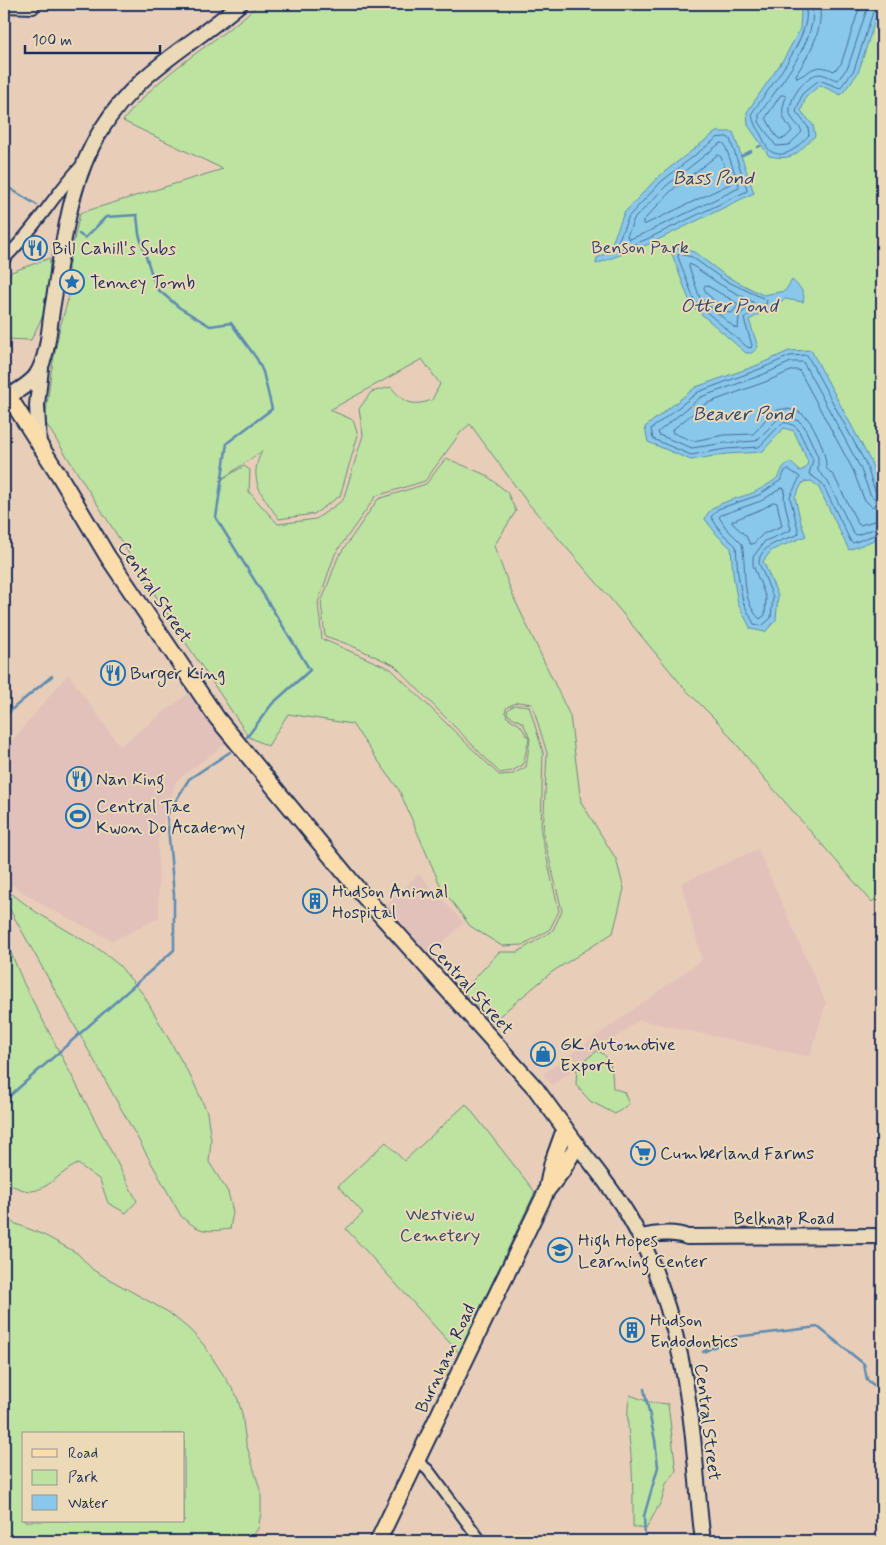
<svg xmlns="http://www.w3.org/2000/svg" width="886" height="1545" viewBox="0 0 886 1545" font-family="Mynerve,sans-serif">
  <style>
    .built { fill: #e3c1bb }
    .green { fill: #bce39f; stroke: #6c897e; fill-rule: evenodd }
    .water { fill: #89c8ea; stroke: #5d8bb2 }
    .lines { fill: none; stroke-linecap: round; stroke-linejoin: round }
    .shore { stroke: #476c96; stroke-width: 1 }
    .stream { stroke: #5d8bb2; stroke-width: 2.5 }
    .street-casing { stroke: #1b2f5e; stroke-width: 14 }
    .secondary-casing { stroke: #1b2f5e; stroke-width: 18 }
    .primary-casing { stroke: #1b2f5e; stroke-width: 19 }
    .street { stroke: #ecd9b7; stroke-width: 10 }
    .secondary { stroke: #ecd9b7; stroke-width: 14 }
    .primary { stroke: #faddab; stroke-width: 15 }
    .labels { text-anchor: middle; stroke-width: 4; stroke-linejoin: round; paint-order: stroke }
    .park-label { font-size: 18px; fill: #334a68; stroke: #ecd9b7 }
    .poi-label { font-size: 18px; fill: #1b2f5e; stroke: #ecd9b7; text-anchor: start }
    .street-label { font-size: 18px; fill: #1b2f5e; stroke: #ecd9b7 }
    .water-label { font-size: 19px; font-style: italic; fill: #2c4673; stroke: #ecd9b7 }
  </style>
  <rect width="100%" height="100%" fill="#e8ceb9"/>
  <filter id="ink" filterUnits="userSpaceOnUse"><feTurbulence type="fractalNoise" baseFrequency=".02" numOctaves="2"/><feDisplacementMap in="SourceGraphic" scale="10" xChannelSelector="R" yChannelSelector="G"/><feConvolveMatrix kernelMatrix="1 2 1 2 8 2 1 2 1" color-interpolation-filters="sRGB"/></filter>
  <g filter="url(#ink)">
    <!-- built -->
    <path class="built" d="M68,674L120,746L193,690L229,741L176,781L158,840L159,918L113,941L43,905L4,880V750Z
      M758,849L826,1003L810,1057L639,1020L552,1085L543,1074L702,960L681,883Z
      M419,874L464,923L428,956L384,907Z"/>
    <!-- green -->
    <path class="green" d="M259,4H882V893L872,902L764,778L720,724L685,689L609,597L527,502L470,424L461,432L425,481L376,496L335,554L318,603L322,639L391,669L499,775L513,774L526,767L530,739L523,723L508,715L507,711C513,703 520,705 529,706L543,752L541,833L559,911L550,929L523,945L502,946L470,926L441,887L399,790L352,724L288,714L268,746L249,737L182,637L45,422L51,372L60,327L69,296L68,266L80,213L223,169L123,121C160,71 214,45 259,4ZM422,359L440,384L432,400C412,407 404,403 391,387L371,392L359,409L363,435L343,500L316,519L278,524L249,492L250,470L244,466L219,481L262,451C247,480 262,495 279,519L314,514L340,496L358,435L353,420L330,410Z
      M50,258L48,305L31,340L4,339V295L11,272Z
      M446,458L486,475L507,492L516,511L494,546L513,596L570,716L581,802L616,859L624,889L613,933L552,972L491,1023L463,991L499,952H518L553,930L562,911L543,833L547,753L532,704L518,702L507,707L505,712L507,717L520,725L529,739L523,765L512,771L500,773L394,665L350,645L325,636L321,603L338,557L378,499L426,484Z
      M12,894L36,912L100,950L119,965L143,994L193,1081L207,1112L211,1140L209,1162L228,1192L233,1212L230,1229C206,1232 200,1233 181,1216L9,908L6,896Z
      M4,936L24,984L137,1201L126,1213L108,1203L100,1180L78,1164C61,1171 48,1190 31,1191C22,1191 12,1185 4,1183Z
      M597,1051C613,1056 612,1074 613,1088L624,1092L629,1104L615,1114L590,1101L576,1085L577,1066Z
      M466,1104L535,1192L459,1353L346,1229L363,1213L338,1186L386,1142L404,1161Z
      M4,1219L44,1235L77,1253L93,1270L168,1312L189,1329L204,1345L237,1396L242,1414L246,1443L261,1493V1513L258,1529L248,1541H4ZM24,1434H184V1521H24Z
      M630,1395L649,1402L668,1404L676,1471L666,1484L662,1500L646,1529L633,1527C633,1500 633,1472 630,1445C628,1429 626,1412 630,1395Z"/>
    <!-- water -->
    <path class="water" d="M797,4H877L879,8L858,73L841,95L820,85L806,97L801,111L813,125L815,136C796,153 796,161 769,156L748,125L747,112L785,57L800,29L801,10Z
      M716,132H733L754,193L649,244L596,264L597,258L609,251L624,213L658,177Z
      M673,247L694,252L726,276L763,295L785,291L792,280C799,286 806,292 803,302L785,299L749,320L758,347L752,353H746L691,305L672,254Z
      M811,350L871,462L882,496V537L849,550L818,486L811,481L803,482L795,497L801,523L806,536L772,550L763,561L778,596L776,620L765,632L751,629L738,604L733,574L731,548L718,536L705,519C710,502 739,499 755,492C760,489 775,481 778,477C784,469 779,469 790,462L800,471L806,468L808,462L794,431L784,428L762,452L726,454L691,460L648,442L645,427L696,387L758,365L789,351Z"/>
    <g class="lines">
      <!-- shore -->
      <path class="shore" d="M803,4C821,26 765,93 752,113C753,123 756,127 761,135C764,140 766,149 772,152C787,160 800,144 809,135L808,127L796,112L802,94L819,80L840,88L854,70L874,9L873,4
        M811,4C823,34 775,90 759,115V122L776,146L789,145L802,132C800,125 791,121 790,113C788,100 805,75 819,74C825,74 832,79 838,80L848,67L867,9V4
        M819,4C825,29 809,54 796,75L797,78C813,71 814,62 834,71L841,64L859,9V4
        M781,95H784L786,97C780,115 782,116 792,131L785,138L780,139L776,136L766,118Z
        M727,137L730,139L747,189V191L647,239L619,250L617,249L616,246L629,216L662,181L717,138Z
        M723,143L725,145L739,185V188L645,233L630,239L628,238L627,236L634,219L666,186L719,144Z
        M718,155L721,157L730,182V184L646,224H643V221L671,191Z
        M679,254L692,257L724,280L767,300L766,304L747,316L744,319L752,345L751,348L747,347L695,302L678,257Z
        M690,264L721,285L753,302L752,305L739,315L738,329L735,328L700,298L689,267Z
        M706,285L737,303L738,305L732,313H729L707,294L704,288Z
        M788,469L800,477L790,497L799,533L797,535C784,540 759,545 759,563L773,597L771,618L762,626L754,624L743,602L738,574L736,546L722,533L711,517L718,509L759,495L781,480L785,471Z
        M782,488L785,489L784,499L791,530L765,541L753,557V565L766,598L765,615L760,619C740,601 747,568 742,544L726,528L719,517L721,515L761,501Z
        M882,494H878L875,491L866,464L807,355L790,356L760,369L698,392L651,429L653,439L691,455L726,449L759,447L782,423C787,422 795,425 798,429L813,460L809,474L822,483L851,542L853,543L882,532
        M882,501L875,499L870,494L860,467L803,362H791L762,375L701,397L658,432L659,435L692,448L725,443L756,441L779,418L786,416L799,421L804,426L818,457V471L827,480L854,534L857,535L882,526
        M774,502L777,503L782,526L763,534L753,544H750L746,536L732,523V521L764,508Z
        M882,508L871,506L864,499L853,470L799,370H793L765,382L705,404L672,430L673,433L693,441L724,435L753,434C761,427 767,414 778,410C787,407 801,411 807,418C816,428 827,455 826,468L834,476L858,524L860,525L882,519"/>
      <!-- stream -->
      <path class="stream" d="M758,147L760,146
        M741,156L751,151
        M4,185L37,205
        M79,234L85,238L106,217L137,215L139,234L156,288L180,308L210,326L231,323L257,359L263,372L272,409L227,443L216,518L310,670L272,704L247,737
        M4,702L11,710
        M4,719L11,710L52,676
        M4,1101L174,950V895L167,815L189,779L230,752
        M703,1352L735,1337L818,1327L864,1364L867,1380L882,1391
        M644,1389L655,1440L658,1467L644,1516L645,1541"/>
      <defs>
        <path id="street" d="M4,7L33,8
          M4,259C34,231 54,194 82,165
          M417,1461L428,1470L481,1541"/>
        <path id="secondary" d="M4,399C14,393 31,384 37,374C49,354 49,326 53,304C63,245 69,182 101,130C138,70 189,48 240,4
          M39,445L37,405L41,368
          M577,1145C595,1168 613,1190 628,1215C660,1269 681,1344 689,1406C696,1451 697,1496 703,1541
          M640,1237C655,1234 673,1231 687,1237L882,1236"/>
        <path id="primary" d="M4,389L59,475L108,557L217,718L361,893L536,1089L577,1145L562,1171L547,1190L378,1541
          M547,1189L552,1164L565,1128"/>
      </defs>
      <!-- street casing -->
      <use href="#street" class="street-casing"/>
      <!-- secondary casing -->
      <use href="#secondary" class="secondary-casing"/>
      <!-- primary casing -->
      <use href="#primary" class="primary-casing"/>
      <!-- street -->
      <use href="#street" class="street"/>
      <!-- secondary -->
      <use href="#secondary" class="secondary"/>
      <!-- primary -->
      <use href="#primary" class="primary"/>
    </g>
  </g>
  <!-- icons -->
  <defs>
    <symbol id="restaurant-ring" viewBox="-11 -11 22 22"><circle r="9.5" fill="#ecd9b7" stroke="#1f6fb2" stroke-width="1.5"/><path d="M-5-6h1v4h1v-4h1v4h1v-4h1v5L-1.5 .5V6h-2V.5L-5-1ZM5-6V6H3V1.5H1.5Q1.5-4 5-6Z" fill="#1f6fb2"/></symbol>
    <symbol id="sight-ring" viewBox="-11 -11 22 22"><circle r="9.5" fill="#ecd9b7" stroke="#1f6fb2" stroke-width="1.5"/><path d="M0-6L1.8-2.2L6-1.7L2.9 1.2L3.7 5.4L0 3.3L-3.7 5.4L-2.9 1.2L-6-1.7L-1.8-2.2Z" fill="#1f6fb2"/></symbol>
    <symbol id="stadium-ring" viewBox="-11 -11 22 22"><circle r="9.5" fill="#ecd9b7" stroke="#1f6fb2" stroke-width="1.5"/><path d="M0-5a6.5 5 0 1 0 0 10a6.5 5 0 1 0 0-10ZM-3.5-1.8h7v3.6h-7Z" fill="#1f6fb2"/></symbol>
    <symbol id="building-ring" viewBox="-11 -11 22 22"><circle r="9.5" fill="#ecd9b7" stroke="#1f6fb2" stroke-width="1.5"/><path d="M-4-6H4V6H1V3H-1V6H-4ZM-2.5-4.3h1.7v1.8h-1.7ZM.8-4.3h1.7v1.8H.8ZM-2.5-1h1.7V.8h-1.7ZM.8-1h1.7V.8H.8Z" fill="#1f6fb2"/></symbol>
    <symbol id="shop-ring" viewBox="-11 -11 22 22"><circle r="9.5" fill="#ecd9b7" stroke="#1f6fb2" stroke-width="1.5"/><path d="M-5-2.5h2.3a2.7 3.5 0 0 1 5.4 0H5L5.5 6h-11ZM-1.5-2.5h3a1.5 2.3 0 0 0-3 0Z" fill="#1f6fb2"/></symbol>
    <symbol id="supermarket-ring" viewBox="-11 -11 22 22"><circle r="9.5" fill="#ecd9b7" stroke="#1f6fb2" stroke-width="1.5"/><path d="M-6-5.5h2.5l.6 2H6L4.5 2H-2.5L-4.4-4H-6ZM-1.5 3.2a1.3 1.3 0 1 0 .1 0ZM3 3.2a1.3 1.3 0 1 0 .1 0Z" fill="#1f6fb2"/></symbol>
    <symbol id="school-ring" viewBox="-11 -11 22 22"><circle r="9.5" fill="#ecd9b7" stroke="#1f6fb2" stroke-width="1.5"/><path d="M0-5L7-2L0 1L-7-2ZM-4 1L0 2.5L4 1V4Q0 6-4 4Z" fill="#1f6fb2"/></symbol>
  </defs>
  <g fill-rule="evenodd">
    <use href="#restaurant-ring" x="21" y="234" width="28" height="28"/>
    <use href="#sight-ring" x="58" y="268" width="28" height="28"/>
    <use href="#restaurant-ring" x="99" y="659" width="28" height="28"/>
    <use href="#restaurant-ring" x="65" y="765" width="28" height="28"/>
    <use href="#stadium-ring" x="64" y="802" width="28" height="28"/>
    <use href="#building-ring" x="301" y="887" width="28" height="28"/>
    <use href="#shop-ring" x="529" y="1040" width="28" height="28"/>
    <use href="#supermarket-ring" x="629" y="1139" width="28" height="28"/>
    <use href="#school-ring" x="546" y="1236" width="28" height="28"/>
    <use href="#building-ring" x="618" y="1316" width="28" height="28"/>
  </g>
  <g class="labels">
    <!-- park labels -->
    <g class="park-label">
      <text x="640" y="253">Benson Park</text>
      <text x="440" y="1220">Westview<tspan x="440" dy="21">Cemetery</tspan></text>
    </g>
    <!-- poi labels -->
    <g class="poi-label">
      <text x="52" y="254">Bill Cahill's Subs</text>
      <text x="90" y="288">Tenney Tomb</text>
      <text x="130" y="679">Burger King</text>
      <text x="96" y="785">Nan King</text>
      <text x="96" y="812">Central Tae<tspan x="96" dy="21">Kwon Do Academy</tspan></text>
      <text x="332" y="897">Hudson Animal<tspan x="332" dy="21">Hospital</tspan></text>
      <text x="560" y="1050">GK Automotive<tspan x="560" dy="21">Export</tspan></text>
      <text x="660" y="1159">Cumberland Farms</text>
      <text x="578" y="1246">High Hopes<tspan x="578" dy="21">Learning Center</tspan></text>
      <text x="650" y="1326">Hudson<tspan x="650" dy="21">Endodontics</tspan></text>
    </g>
    <!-- street labels -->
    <g class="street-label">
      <text transform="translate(155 592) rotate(56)" y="6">Central Street</text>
      <text transform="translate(471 988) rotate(48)" y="6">Central Street</text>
      <text x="784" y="1224">Belknap Road</text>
      <text transform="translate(445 1358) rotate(-65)" y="6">Burnham Road</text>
      <text transform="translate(708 1422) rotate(83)" y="6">Central Street</text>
    </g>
    <!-- water labels -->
    <g class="water-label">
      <text x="713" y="184">Bass Pond</text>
      <text x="729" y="312">Otter Pond</text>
      <text x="743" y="420">Beaver Pond</text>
    </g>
  </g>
  <!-- margin -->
  <rect width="886" height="1545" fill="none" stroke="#ecd9b7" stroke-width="20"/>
  <rect x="10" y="10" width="866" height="1525" fill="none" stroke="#1b2f5e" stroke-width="2" filter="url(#ink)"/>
  <!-- legend -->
  <rect x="22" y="1432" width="162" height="90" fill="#ecd9b7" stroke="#989593"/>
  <rect x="32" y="1449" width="25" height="8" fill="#faddab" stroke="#989593"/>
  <text x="68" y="1458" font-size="15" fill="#1b2f5e">Road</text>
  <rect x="32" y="1470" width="25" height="15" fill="#bce39f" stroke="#989593"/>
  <text x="68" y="1482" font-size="15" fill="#1b2f5e">Park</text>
  <rect x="32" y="1495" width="25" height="15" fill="#89c8ea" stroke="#989593"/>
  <text x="68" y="1508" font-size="15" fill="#1b2f5e">Water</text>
  <!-- scale -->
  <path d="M25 45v8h135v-8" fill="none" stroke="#1b2f5e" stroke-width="2.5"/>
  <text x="32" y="45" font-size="15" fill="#1b2f5e" stroke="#ecd9b7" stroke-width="4" paint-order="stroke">100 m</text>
</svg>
